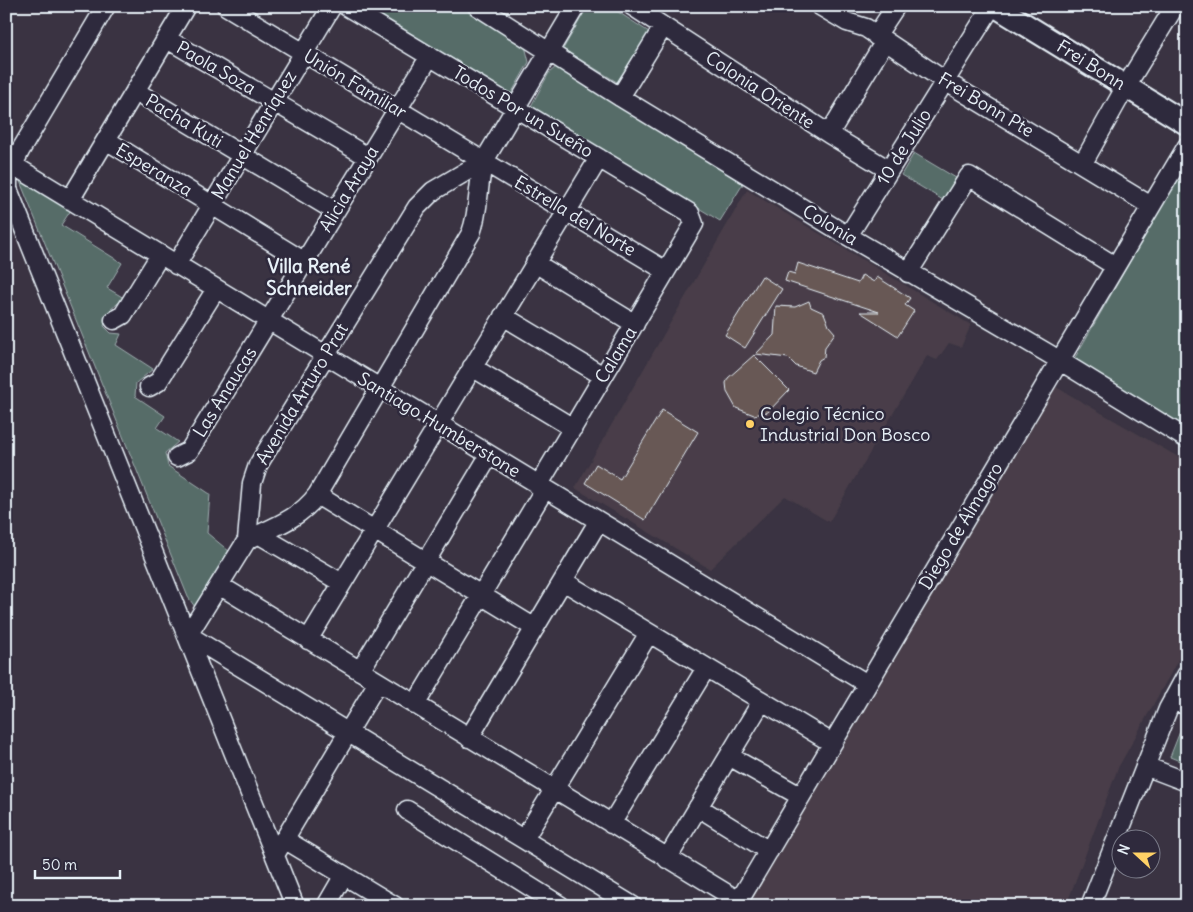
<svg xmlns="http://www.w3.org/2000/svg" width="1193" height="912" viewBox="0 0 1193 912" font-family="Delius,sans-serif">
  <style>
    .built { fill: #483e48 }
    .green { fill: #566c67; stroke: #9faeb0 }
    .building { fill: #675855; stroke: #e8f1f8 }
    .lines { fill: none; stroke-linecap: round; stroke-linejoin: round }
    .minor-casing { stroke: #e8f1f8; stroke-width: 21 }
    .major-casing { stroke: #e8f1f8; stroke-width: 25 }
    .minor { stroke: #2f2a3d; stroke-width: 18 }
    .major { stroke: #2f2a3d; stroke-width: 21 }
    .poi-dot { fill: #ffd166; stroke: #2f2a3d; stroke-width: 2 }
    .labels { text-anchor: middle; stroke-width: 5; stroke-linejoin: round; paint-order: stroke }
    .street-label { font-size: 18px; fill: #e8f1f8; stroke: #2f2a3d }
    .poi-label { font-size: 18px; fill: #e8f1f8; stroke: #2f2a3d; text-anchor: start }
    .neighbourhood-label { font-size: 19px; font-weight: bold; fill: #e8f1f8; stroke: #2f2a3d }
  </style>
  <rect width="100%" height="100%" fill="#3a3342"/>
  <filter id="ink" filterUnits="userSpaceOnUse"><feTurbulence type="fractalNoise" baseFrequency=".02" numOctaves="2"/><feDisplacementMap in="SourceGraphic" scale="10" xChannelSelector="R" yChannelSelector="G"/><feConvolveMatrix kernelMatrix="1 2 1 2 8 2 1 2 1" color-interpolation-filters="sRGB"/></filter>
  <g filter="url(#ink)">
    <!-- built -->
    <path class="built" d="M747,190L971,325L961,347L949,343L937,360L927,356L829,522L785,496L710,569L575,488Z
      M1049,383L1187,462V644L1118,768L1066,906H742Z"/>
    <!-- green -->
    <path class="green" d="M366,6H460L525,46L529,62L511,94Z
      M588,6H609L649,32L617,82L563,49Z
      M557,66L743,184L720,221L531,106L549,73Z
      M914,153L956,178L943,200L901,175Z
      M1187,162V433L1073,361Z
      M19,179L71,210L61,225L122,263L107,288L124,298L110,310L104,326L111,333L121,334L116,345L153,369L136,383L135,396L165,416L157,428L178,442L165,453L168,466L210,494L207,533L230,552L195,607L188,597Z
      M1181,729L1187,731V764L1170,757Z"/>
    <!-- building -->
    <path class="building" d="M798,263L858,283L862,275L874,282L877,277L910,298L905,305L914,311L898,336L860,312H879L785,281L788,272L795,274Z
      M762,276L782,289L745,348L725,335Z
      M809,301L811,307L824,313L829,326L835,333L825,347L824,357L819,360L813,372L796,366L788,358L756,354L774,335L776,306L795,307Z
      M754,355L789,390L768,412L754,415L736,408L727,392L726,383L728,378Z
      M662,410L698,432L645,520L585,483L596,464L620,479Z"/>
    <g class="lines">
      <defs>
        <path id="minor" d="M106,6L20,151L8,175V189L295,906
          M226,6L666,271
          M346,6L690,213L694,224L538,486
          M477,6L620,97L848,236L1049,354L1187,439
          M632,6L829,134L889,170
          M820,6L847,22L866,28L945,81L1151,206
          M876,36L896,6
          M167,39L368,157
          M135,91L335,211
          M620,97L663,27
          M829,134L885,41
          M106,140L305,262
          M1083,163L1126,86L1175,6
          M13,165L867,684
          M70,200L186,6
          M848,236L992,6
          M535,263L635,324
          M176,265L332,6
          M908,273L969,176L1115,266
          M503,316L603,376
          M114,320L123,315L160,255
          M472,367L573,428
          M149,387L158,382L216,289
          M177,457L189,451L430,56
          M317,495L535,628
          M258,534L342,583
          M247,540C274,527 299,519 317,495L471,233C480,209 477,185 484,161L576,6
          M563,581L832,743
          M219,585L739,901
          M188,635L247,540L252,483L258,465L417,207L433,191L484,161
          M188,635L633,906
          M308,640L599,158
          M360,671L489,456
          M1173,699L1187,706
          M415,705L544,490
          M469,738L598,522
          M729,756L800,796
          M1145,766L1187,782
          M698,807L769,851
          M407,810L561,906
          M611,824L706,668
          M284,839L395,906
          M524,839L649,633
          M275,855L378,682
          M667,859L762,701
          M326,906L344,875
          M736,906L1187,146
          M1090,906L1168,709L1187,674"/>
        <path id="major" d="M995,6L1187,124"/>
      </defs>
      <!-- minor casing -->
      <use href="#minor" class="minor-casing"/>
      <!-- major casing -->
      <use href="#major" class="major-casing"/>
      <!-- minor -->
      <use href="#minor" class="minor"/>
      <!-- major -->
      <use href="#major" class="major"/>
    </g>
  </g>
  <!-- markers -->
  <circle class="poi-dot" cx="750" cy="424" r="5"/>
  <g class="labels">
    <!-- street labels -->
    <g class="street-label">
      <text transform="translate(1091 65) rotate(32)" y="6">Frei Bonn</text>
      <text transform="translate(216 68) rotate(30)" y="6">Paola Soza</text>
      <text transform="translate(355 84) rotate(31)" y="6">Unión Familiar</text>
      <text transform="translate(760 90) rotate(33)" y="6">Colonia Oriente</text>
      <text transform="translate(986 105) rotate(31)" y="6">Frei Bonn Pte</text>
      <text transform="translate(523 112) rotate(31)" y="6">Todos Por un Sueño</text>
      <text transform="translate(184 121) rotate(31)" y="6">Pacha Kuti</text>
      <text transform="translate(254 135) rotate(-59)" y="6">Manuel Henríquez</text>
      <text transform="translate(904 147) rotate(-58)" y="6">10 de Julio</text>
      <text transform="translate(154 170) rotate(31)" y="6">Esperanza</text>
      <text transform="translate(349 189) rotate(-59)" y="6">Alicia Araya</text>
      <text transform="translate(575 216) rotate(31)" y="6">Estrella del Norte</text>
      <text transform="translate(830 225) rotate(31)" y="6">Colonia</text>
      <text transform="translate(616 355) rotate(-59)" y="6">Calama</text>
      <text transform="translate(225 392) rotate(-58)" y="6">Las Anaucas</text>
      <text transform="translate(302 394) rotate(-59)" y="6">Avenida Arturo Prat</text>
      <text transform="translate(439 425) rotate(31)" y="6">Santiago Humberstone</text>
      <text transform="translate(961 526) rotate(-59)" y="6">Diego de Almagro</text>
    </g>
    <!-- poi labels -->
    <g class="poi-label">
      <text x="760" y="420">Colegio Técnico<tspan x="760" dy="21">Industrial Don Bosco</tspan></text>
    </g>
    <!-- neighbourhood labels -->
    <g class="neighbourhood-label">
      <text x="309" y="273">Villa René<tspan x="309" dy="22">Schneider</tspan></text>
    </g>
  </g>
  <!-- margin -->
  <rect width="1193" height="912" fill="none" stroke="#2f2a3d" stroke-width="25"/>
  <rect x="12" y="12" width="1168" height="887" fill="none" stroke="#e8f1f8" stroke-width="2" filter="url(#ink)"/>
  <!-- north arrow -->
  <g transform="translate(1136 854) rotate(291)"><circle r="24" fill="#2f2a3d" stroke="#797a88"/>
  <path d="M0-4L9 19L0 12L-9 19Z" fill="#ffd166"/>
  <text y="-8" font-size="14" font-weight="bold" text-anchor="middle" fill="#e8f1f8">N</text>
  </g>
  <!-- scale -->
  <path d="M35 870v8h85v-8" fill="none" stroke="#e8f1f8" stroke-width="2.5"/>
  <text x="42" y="870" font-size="15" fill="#e8f1f8" stroke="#2f2a3d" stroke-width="4" paint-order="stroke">50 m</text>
</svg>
